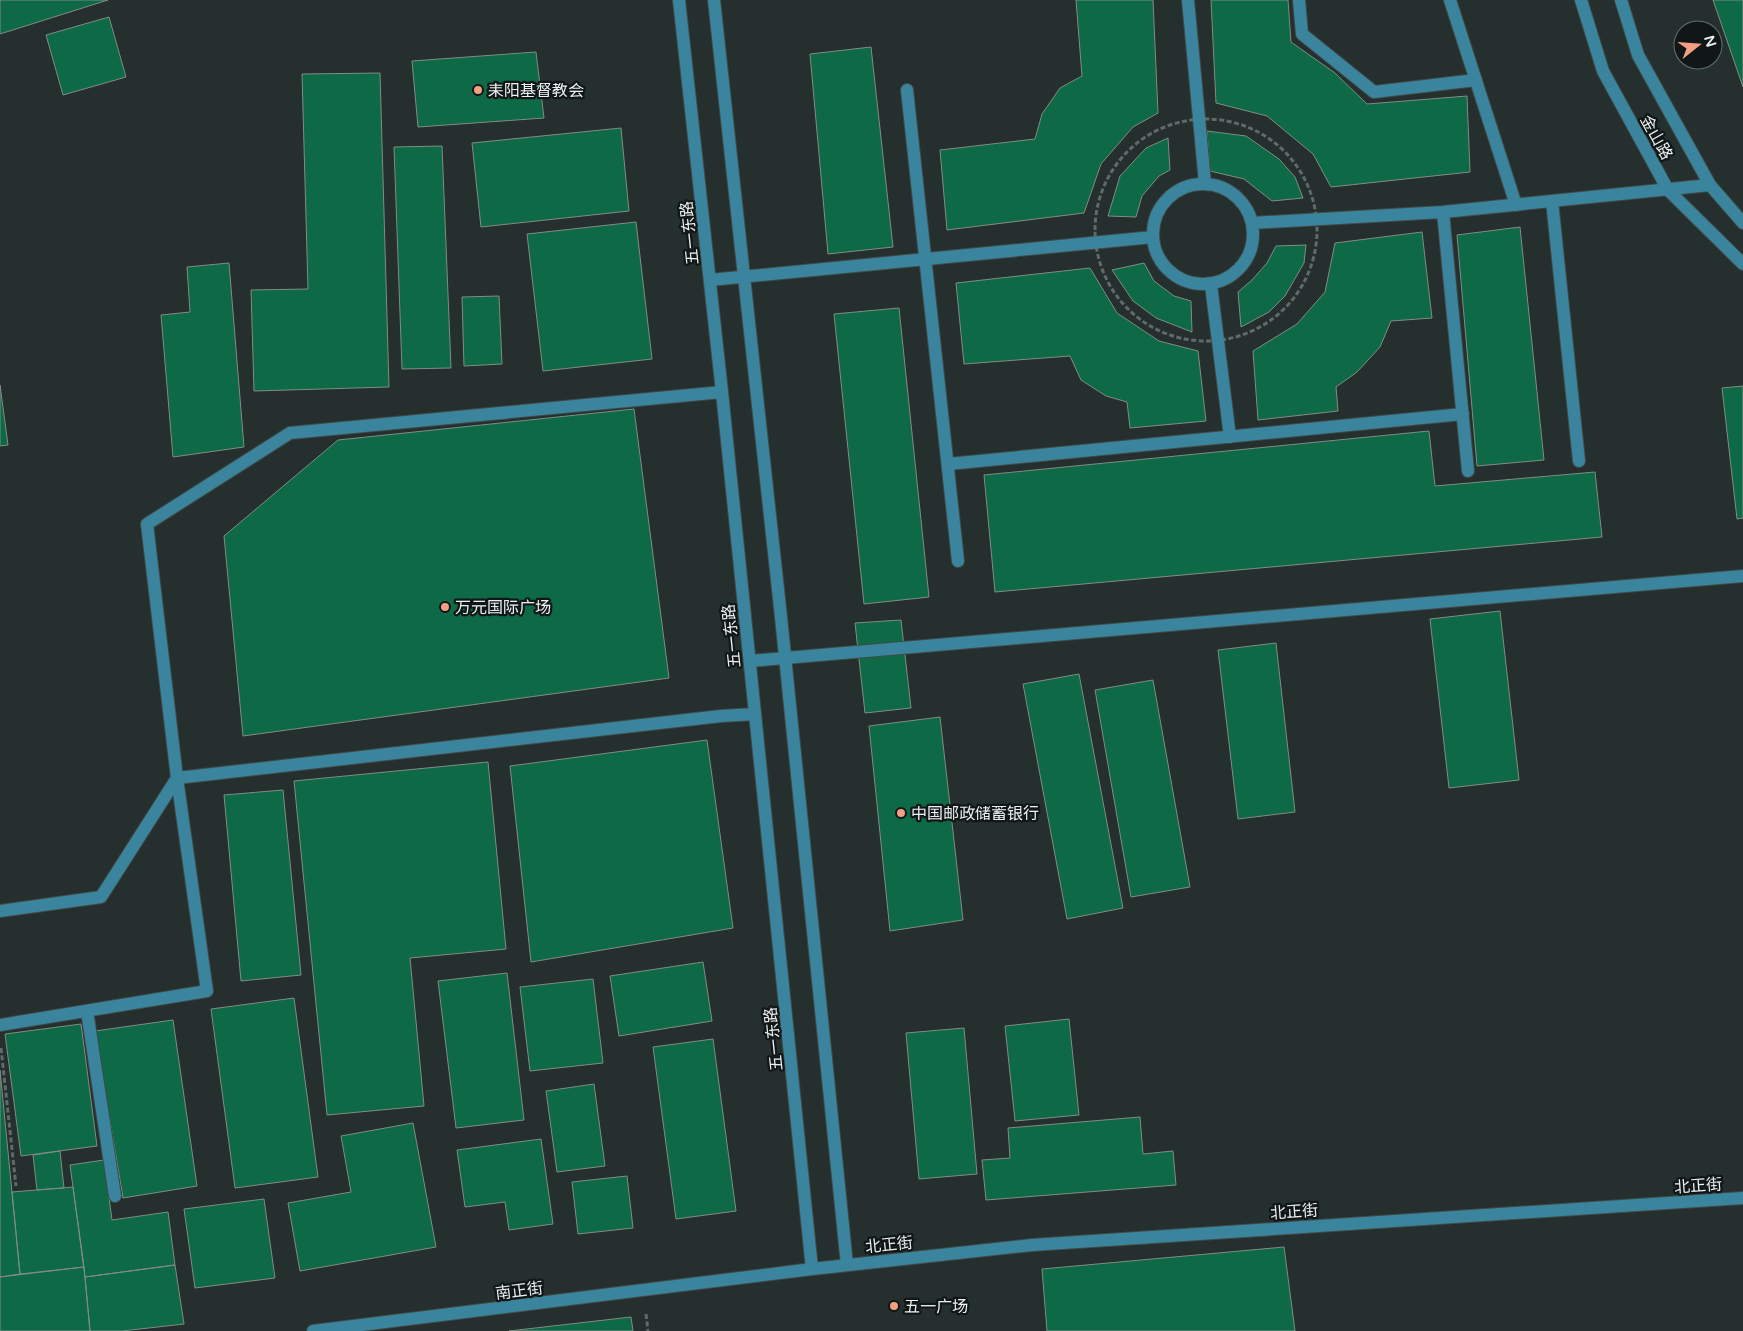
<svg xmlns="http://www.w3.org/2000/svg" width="1743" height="1331" viewBox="0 0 1743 1331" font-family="'Varela Round','Noto Sans SC',sans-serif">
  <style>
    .building { fill: #0d6946; stroke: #828c86 }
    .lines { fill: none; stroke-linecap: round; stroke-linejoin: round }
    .minor-casing { stroke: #404a49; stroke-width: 14 }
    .path { stroke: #606a69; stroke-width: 3; stroke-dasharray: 5 2.5; stroke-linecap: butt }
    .minor { stroke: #3a859d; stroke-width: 12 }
    .poi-dot { fill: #f3a082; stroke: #111616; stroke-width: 2 }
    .labels { text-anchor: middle; stroke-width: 4.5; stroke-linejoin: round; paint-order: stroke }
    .poi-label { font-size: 16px; fill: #eaf1f0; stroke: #111616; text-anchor: start }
    .street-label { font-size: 16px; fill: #eaf1f0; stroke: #111616 }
  </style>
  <rect width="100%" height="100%" fill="#242f2e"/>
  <!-- building -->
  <path class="building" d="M0,0H108L0,34Z
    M1076,0H1153L1158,113L1133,127L1101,164L1084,213L947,230L940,150L1035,139L1042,114L1060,88L1082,76Z
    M1211,0H1288L1291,42L1335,73L1367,104L1467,96L1470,172L1331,187L1313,154L1267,116L1216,103Z
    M1713,0H1743V87Z
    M109,17L126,77L63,95L46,35Z
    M871,47L893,247L828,254L810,54Z
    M536,52L544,118L418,127L412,61Z
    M380,73L389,387L254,391L251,290L308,289L302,74Z
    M621,128L629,211L481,227L472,143Z
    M1207,131L1246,136L1279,159L1295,177L1303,198L1272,201L1244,179L1210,171Z
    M1168,138L1170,170L1159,176L1142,196L1136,217L1108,216L1120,176L1146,148Z
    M442,146L451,368L402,369L394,147Z
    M636,222L652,359L543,371L527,234Z
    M1520,227L1544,460L1477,466L1457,235Z
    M1422,232L1432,318L1391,321L1380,347L1357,372L1336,387L1338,411L1258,420L1253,351L1297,324L1325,292L1335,243Z
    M1306,245L1304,263L1285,296L1269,312L1241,327L1238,292L1252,280L1267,263L1276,246Z
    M229,263L244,447L173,457L161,315L190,312L187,267Z
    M1144,263L1154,281L1174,296L1191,301L1192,332L1156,318L1133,301L1112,270Z
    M1090,268L1117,313L1159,341L1198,351L1206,421L1130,428L1127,402L1106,396L1081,380L1070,356L964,364L956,283Z
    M499,296L502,364L464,366L462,297Z
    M899,308L929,597L864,604L834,314Z
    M0,385L8,445L0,446Z
    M1743,386V518L1737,519L1722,388Z
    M634,409L669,678L243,736L224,536L338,440Z
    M1429,431L1435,486L1595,472L1602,537L995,592L984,475Z
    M1500,611L1519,780L1449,788L1430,619Z
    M901,620L911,708L865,713L855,623Z
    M1276,643L1295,812L1238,819L1218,650Z
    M1079,674L1123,908L1067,919L1023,684Z
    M1153,680L1190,887L1131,897L1095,690Z
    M940,717L963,920L890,931L869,726Z
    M707,740L733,928L531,962L510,766Z
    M488,762L506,949L410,958L424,1106L327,1115L294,781Z
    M283,790L301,975L241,981L224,795Z
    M703,962L712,1021L619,1036L610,976Z
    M507,973L524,1120L456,1128L438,981Z
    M593,979L603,1063L530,1071L520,987Z
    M294,998L318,1177L235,1188L211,1009Z
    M1069,1019L1079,1115L1015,1121L1005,1026Z
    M173,1020L197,1186L123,1198L95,1031Z
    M81,1024L97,1146L21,1156L5,1034Z
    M964,1028L977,1174L919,1179L906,1033Z
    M713,1039L736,1211L676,1219L653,1047Z
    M0,1070L20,1274L0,1277Z
    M594,1084L605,1166L557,1172L546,1091Z
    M1140,1117L1143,1154L1173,1151L1176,1185L986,1200L982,1160L1010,1158L1008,1128Z
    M413,1123L436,1247L300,1271L288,1203L351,1192L341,1136Z
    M541,1139L553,1224L509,1230L505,1202L465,1207L457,1150Z
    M60,1151L64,1188L37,1190L33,1155Z
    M104,1160L112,1220L168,1212L175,1265L85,1277L70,1165Z
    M627,1176L633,1228L578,1234L572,1182Z
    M73,1187L84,1267L20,1274L12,1192Z
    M264,1199L275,1278L195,1288L184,1209Z
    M1284,1247L1295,1331H1047L1042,1269Z
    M175,1265L184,1324L122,1331H90L85,1277Z
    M84,1267L90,1331H0V1277Z
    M631,1317L633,1331H509Z"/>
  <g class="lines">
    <defs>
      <path id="minor" d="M679,0L722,392L812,1269
        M714,0L781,617L847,1265
        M1188,0L1205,183
        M1299,0L1302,34L1374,92L1476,80
        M1450,0L1516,205
        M1581,0L1603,71L1668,190L1743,264
        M1621,0L1638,55L1710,185L1743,223
        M907,90L958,561
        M1153 234a50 50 0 1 1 100 0a50 50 0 1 1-100 0Z
        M1552,201L1579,461
        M1443,212L1468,471
        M1252,223L1443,212L1710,185
        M710,280L1153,237
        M1211,285L1230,437
        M948,464L1463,414
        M750,661L1743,576
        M0,911L101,897L177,778L147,524L290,433L722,392
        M87,1011L115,1196
        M0,1025L207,991L177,778L721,716L755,714
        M313,1331L812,1269L1032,1245L1743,1198"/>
    </defs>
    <!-- minor casing -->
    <use href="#minor" class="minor-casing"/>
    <!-- path -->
    <path class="path" d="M1095 230a111 111 0 1 1 222 0a111 111 0 1 1-222 0Z
      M1,1048L16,1186
      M646,1314L648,1331"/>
    <!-- minor -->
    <use href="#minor" class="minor"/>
  </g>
  <!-- markers -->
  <g class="poi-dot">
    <circle cx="478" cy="90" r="5"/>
    <circle cx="445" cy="607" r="5"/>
    <circle cx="901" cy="813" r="5"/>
    <circle cx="894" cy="1306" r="5"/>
  </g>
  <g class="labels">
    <!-- poi labels -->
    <g class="poi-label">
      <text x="488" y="96">耒阳基督教会</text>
      <text x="455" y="613">万元国际广场</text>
      <text x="911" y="819">中国邮政储蓄银行</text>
      <text x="904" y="1312">五一广场</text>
    </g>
    <!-- street labels -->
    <g class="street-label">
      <text transform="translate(1657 137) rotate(61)" y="6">金山路</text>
      <text transform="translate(689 233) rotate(-96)" y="6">五一东路</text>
      <text transform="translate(731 636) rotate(-96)" y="6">五一东路</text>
      <text transform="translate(773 1039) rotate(-96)" y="6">五一东路</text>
      <text transform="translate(1698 1185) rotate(-4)" y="6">北正街</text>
      <text transform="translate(1294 1211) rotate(-4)" y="6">北正街</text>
      <text transform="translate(889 1244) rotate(-6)" y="6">北正街</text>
      <text transform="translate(519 1290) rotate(-7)" y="6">南正街</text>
    </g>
  </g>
  <!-- north arrow -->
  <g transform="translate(1698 45) rotate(73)"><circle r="24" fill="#111616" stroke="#686e6d"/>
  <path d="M0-4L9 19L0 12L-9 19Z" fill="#f3a082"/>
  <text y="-8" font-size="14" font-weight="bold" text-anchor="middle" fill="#eaf1f0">N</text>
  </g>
</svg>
